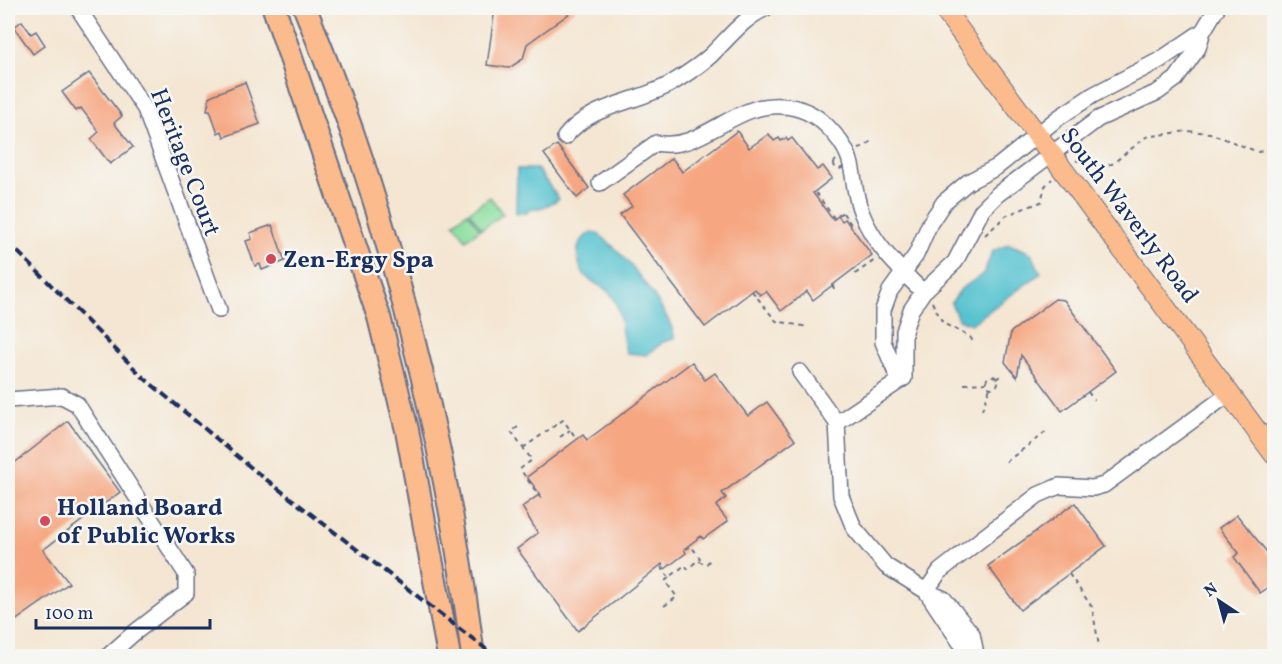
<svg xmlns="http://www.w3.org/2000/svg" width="1282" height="664" viewBox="0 0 1282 664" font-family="Vollkorn,serif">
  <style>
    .green { fill: #8ddfa0; stroke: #54877f; stroke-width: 1.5 }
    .water { fill: #57c3d0; stroke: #397997; stroke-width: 1.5 }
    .building { fill: #f6a782 }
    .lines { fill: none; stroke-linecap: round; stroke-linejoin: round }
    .minor-casing { stroke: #676f87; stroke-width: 18 }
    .major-casing { stroke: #676f87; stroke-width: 22 }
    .highway-casing { stroke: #676f87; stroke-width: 26 }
    .path { stroke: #676f87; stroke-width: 2; stroke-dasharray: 4.5 4.5; stroke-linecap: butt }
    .minor { stroke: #fff; stroke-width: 15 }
    .major { stroke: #fbbb8c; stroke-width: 20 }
    .highway { stroke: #fbbb8c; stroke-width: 22 }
    .rail { stroke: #1b2f5e; stroke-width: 4; stroke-dasharray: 9 4.5; stroke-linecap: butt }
    .poi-dot { fill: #d1495b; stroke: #f6f6f2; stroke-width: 2 }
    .labels { text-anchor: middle; stroke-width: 5; stroke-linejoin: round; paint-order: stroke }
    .street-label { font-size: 24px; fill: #1b2f5e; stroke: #f6f6f2 }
    .poi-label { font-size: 24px; font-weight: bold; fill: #1b2f5e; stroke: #f6f6f2; text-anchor: start }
  </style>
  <rect width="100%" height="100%" fill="#f6f6f2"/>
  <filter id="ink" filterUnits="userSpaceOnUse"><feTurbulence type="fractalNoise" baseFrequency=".0167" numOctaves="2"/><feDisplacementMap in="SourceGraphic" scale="12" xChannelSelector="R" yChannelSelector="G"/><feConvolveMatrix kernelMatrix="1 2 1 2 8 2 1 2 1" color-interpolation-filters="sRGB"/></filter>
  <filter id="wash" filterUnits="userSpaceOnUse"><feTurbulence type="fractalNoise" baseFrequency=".008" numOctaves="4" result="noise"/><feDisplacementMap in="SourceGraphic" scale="24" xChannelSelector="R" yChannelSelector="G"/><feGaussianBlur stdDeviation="1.35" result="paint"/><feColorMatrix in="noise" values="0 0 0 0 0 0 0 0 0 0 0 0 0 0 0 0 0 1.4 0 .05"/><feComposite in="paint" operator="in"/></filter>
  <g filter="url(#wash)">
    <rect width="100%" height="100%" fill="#f4e6d2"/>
    <!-- green -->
    <path class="green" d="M490,197L503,214L482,229L469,212Z
      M467,212L480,229L466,240L454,223Z"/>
    <!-- water -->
    <path class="water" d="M517,169H537L559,199L544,207L528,210L527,213H516Z
      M591,232C609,231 677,319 674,339L663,342L647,355L627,353C620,338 623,319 616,303C606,278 579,289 578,254C577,243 583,238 591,232Z
      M1009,244L1031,253L1041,273L971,324L958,319L951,303L961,289L983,274L993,251Z"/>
    <g id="blocks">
      <!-- building -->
      <path class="building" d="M495,8H577L527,44L523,59L509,68L487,65Z
        M22,21L31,34L36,31L45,45L33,54L14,27Z
        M89,73L122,116L114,123L133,147L110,164L91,139L99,132L81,108L76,111L62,92Z
        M245,82L260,124L224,137L222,131L218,133L210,110H207L210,96Z
        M737,131L749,148L769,134L774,141L779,138L781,141L786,138L788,141L792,138L817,170L823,166L832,178L813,193L833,220L838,216L842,221L845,219L872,255L813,300L807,291L781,311L766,291L760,295L755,289L705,327L620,215L632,206L623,195L672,158L682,172Z
        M557,145L589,188L577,198L544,154Z
        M272,225L285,261L262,270L260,264L255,266L246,241L252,239L250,233Z
        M1055,299L1064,300L1116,371L1062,411L1021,355L1017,377L1005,362L1011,332Z
        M692,362L705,380L715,373L748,416L767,402L795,440L722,493L726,498L716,506L728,521L703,539L701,536L684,549L686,553L665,569L662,564L578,631L517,549L538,533L522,507L540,494L527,477L583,435L587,440Z
        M68,421L120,492L43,550L69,583L15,621L8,612V468Z
        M1075,503L1106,546L1020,610L988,566Z
        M1237,515L1275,562V583L1260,593L1234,557L1239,553L1219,528Z"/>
    </g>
  </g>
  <g filter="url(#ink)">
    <use href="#blocks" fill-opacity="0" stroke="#676f87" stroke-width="1.5"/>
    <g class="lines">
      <defs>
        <path id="minor" d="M78,8L145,109L219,310
          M565,137C590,104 638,103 672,83C685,75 699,66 710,56C728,39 743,18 766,8
          M600,183L656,143C702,153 733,101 783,106C800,107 816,115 828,127C862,162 847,176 862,214C874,245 900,269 923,292
          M800,372L837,423L841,496L854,528L886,566L926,591L944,599L972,634L976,654
          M899,380L883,342V310L890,291L916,255L930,223L944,202L968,182L997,167L1058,118L1093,95L1160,60L1203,31
          M8,400L62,396L77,404L186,574V593L134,633L108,656
          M837,423L904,378V331L911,310L923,292L955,262L982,210L998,194L1098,119L1158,92L1176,79L1198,48L1203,31L1217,8
          M926,591L940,571L1038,495L1059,486L1093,488L1104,485L1230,393
          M926,591L960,642L977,656"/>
        <path id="major" d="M943,8L1274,454"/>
        <path id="highway" d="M274,8L379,317L407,430L449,656
          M305,8C325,58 345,109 362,161C414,321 452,489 473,656"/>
      </defs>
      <!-- minor casing -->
      <use href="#minor" class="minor-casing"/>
      <!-- major casing -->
      <use href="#major" class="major-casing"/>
      <!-- highway casing -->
      <use href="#highway" class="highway-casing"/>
      <!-- path -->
      <path class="path" d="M167,8L171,14
        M859,149L872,141
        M834 164a5 5 0 1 1 10 0a5 5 0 1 1-10 0Z
        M1076,161L1089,157L1100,165L1112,164L1146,137L1187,131L1210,133L1258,152L1274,149
        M816,193L834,218L846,210
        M843,213L852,226
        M985,235L1007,215L1041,202L1045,186L1052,179
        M855,274L875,260
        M832,285L835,290
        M752,291L776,321L808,327
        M932,302L943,323L970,337L975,344
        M986 382a6 6 0 1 1 12 0a6 6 0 1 1-12 0Z
        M996,379L1003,374
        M964,384L986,383
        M1088,392L1094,400
        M982,410L990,388
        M518,427L511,432L532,460L520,469L542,500
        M560,437L570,430
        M523,448L563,420L577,439
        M1006,462L1047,431
        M699,561L706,565L711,558
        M661,567L669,577
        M1069,574L1092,607L1099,646
        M664,606L677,597L665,581L685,565L688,569L700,558L691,546L685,550"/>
      <!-- minor -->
      <use href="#minor" class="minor"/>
      <!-- major -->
      <use href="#major" class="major"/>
      <!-- highway -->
      <use href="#highway" class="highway"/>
      <!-- rail -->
      <path class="rail" d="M8,242L144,378L254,470L495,656"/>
    </g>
  </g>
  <!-- markers -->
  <g class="poi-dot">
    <circle cx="271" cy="259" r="6"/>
    <circle cx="45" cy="521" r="6"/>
  </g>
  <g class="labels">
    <!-- street labels -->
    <g class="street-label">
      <text transform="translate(186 162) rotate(69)" y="8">Heritage Court</text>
      <text transform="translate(1130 215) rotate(53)" y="8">South Waverly Road</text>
    </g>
    <!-- poi labels -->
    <g class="poi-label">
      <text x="283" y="267">Zen-Ergy Spa</text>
      <text x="57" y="515">Holland Board<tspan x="57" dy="28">of Public Works</tspan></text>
    </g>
  </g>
  <!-- margin -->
  <rect width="1282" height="664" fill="none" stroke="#f6f6f2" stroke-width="30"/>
  <!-- north arrow -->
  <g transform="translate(1219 601) rotate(324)" stroke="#f6f6f2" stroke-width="4.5" paint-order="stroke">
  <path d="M0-4.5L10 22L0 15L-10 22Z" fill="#1b2f5e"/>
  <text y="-9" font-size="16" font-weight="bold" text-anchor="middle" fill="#1b2f5e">N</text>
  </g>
  <!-- scale -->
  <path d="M36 619v9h174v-9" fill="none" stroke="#1b2f5e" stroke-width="3"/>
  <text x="45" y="619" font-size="18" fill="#1b2f5e" stroke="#f6f6f2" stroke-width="4.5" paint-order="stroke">100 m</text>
</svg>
